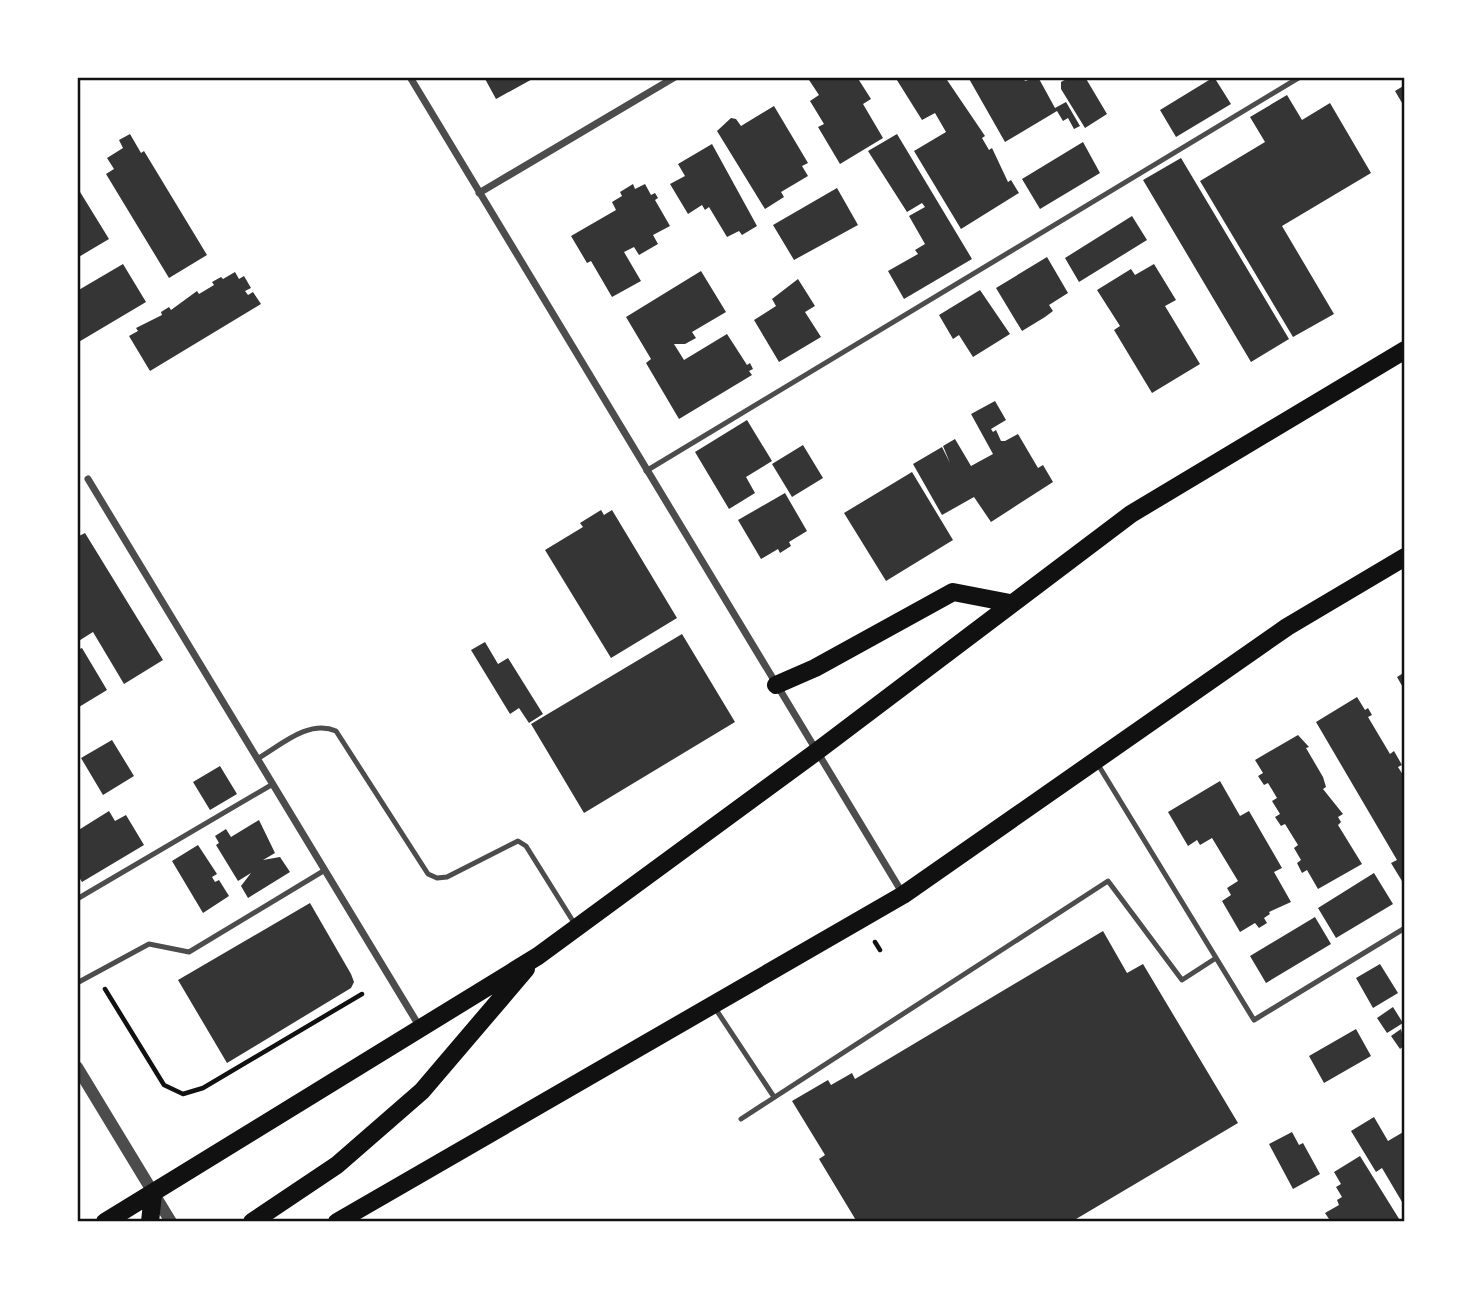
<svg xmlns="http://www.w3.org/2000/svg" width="1482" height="1299" viewBox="0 0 1482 1299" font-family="'Space Grotesk',sans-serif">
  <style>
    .building { fill: #353535 }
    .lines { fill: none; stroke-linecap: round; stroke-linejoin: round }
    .path { stroke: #111; stroke-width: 4.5 }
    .service { stroke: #4c4c4c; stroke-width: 5 }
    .minor { stroke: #4c4c4c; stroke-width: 7 }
    .tertiary { stroke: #4c4c4c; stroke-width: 12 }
    .primary { stroke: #111; stroke-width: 18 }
    .neatline { fill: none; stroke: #111; stroke-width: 2.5 }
  </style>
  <rect width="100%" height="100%" fill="#fff"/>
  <!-- building -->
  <path class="building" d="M484,77H536L496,99Z
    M814,77H857L871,99L863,104L883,138L840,164L818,127L824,124L810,101L819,95L809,80Z
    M895,77H945L985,136L982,138L989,150L992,148L1008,182L1011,180L1019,193L961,229L914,151L946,132L935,113L922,120Z
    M968,77H1023L1025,81L1038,77L1055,108L1066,102L1080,126L1074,129L1068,118L1063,121L1057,111L1005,142Z
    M1070,77H1085L1107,114L1085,128L1061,89V82Z
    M1214,77L1231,104L1176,137L1160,110Z
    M1405,85V108L1395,91Z
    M1287,95L1302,120L1330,103L1371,173L1282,226L1334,314L1293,337L1200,181L1265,142L1250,117Z
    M774,106L808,163L802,166L808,176L781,192L784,197L765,209L717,131L731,118L736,119L741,126Z
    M130,134L141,153L144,151L207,255L169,278L106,174L114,169L107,158L123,148L119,140Z
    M897,134L972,259L904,299L888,271L918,254L915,250L925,244L909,216L925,207L922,203L907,212L868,151Z
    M1083,142L1100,173L1040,209L1022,179Z
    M712,144L757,226L742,235L739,231L727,237L709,207L705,210L702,205L688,214L670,184L685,176L678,164Z
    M1181,158L1289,339L1251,362L1143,180Z
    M633,184L635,189L645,184L651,195L655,193L658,198L655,200L670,226L653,235L658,244L639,255L634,247L624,252L641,281L612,297L591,261L587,263L571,236L616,210L612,202L622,196L620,192Z
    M77,187L109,239L77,258Z
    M837,188L858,225L794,260L773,225Z
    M1132,216L1147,240L1079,282L1065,258Z
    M1047,257L1068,293L1049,305L1053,311L1045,317L1022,331L996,288Z
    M123,264L146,302L77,343V291Z
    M1154,264L1176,300L1165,306L1200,364L1152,393L1114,330L1120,326L1097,290L1131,269L1135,275Z
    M701,271L726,312L692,332L696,338L685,344H674L684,360L727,334L747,365L750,363L753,369L749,371L752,375L679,419L646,363L651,359L626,317Z
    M235,272L239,279L244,276L251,288L245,291L248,295L253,292L261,304L150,371L129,336L138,331L136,328L162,315L161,312L169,307L171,310L197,291L199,294L214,285L212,282L221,277L223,279Z
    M798,279L815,306L805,312L821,337L779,362L754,320L776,306L772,299Z
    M980,290L1010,334L973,357L959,335L953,339L939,315Z
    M995,401L1006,420L991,429L993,432L996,430L1001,441H1005L1018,434L1038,468L1043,465L1053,482L991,522L974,497L942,515L913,464L942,447L950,463L943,446L955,439L971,466L993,454L971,414Z
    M747,420L772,461L746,477L755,493L729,509L695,452Z
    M803,445L823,478L792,497L772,464Z
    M912,472L953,540L886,581L844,513Z
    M785,493L807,531L789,542L791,546L780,553L778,549L761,559L738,520Z
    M601,510L604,515L612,510L677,618L611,658L545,550L583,527L580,523Z
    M85,533L163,660L124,684L93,632L77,642V537Z
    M682,634L735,722L584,813L531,724Z
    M485,642L498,664L508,658L543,714L529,723L519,708L510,714L471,650Z
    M82,648L107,690L79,707L77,650Z
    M1405,672V691L1397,677Z
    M1357,697L1365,710L1368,708L1372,715L1368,717L1390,754L1394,751L1402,765L1398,767L1405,778V886L1391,863L1397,860L1316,722Z
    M1298,735L1309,747L1306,748L1323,777L1326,787L1323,789L1343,814L1338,817L1341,822L1338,825L1362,864L1318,889L1307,870L1302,873L1297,863L1301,860L1294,848L1298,845L1285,824L1281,826L1275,817L1280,814L1272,801L1277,798L1268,783L1264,785L1258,776L1263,773L1255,760Z
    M112,740L134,776L103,795L81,758Z
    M220,766L237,794L210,810L193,782Z
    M1220,781L1240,816L1249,811L1282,868L1274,872L1291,902L1269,912L1270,914L1264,918L1267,923L1259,928L1255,923L1240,932L1222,901L1231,895L1227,888L1238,881L1212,838L1200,845L1197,840L1188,846L1168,812Z
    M109,811L115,821L126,815L144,845L82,882L77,874V831Z
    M259,820L275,853L263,860L280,857L290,872L248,898L241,886L251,873L238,881L216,845L219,843L215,836L226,829L231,837Z
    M198,845L217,874L212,877L215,882L219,880L229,896L203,913L172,861Z
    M1374,873L1393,904L1336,938L1318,908Z
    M310,903L351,974L354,982L351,988L227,1063L178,980Z
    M1315,917L1331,944L1266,983L1250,956Z
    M1103,931L1127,973L1143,964L1238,1123L1071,1222H857L819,1159L825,1155L792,1101L828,1080L831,1085L852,1073L855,1079Z
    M1380,964L1398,993L1373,1008L1356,978Z
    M1393,1007L1403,1023L1387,1033L1377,1018Z
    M1356,1029L1371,1056L1324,1083L1309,1056Z
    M1401,1029L1405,1045L1400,1049L1391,1036Z
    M1374,1117L1388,1141L1405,1131V1207L1382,1168L1376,1172L1351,1131Z
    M1292,1132L1299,1145L1303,1143L1320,1174L1293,1189L1269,1144Z
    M1360,1156L1401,1222H1331L1325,1213L1339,1205L1337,1200L1342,1197L1336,1187L1341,1184L1334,1172Z"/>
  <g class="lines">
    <!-- path -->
    <path class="path" d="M875,942L880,950
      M105,989L164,1085L183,1094L203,1088L362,994"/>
    <!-- service -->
    <path class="service" d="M646,471L1300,77
      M257,759C281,745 309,719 336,731L428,874L437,878L447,877L518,841L526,846L576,926
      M1097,763L1254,1020L1405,928
      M77,899L273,784
      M77,983L149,944L189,952L325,870
      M715,1008L774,1097
      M741,1119L1108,881L1182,980L1216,958"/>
    <!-- minor -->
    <path class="minor" d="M410,77L903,894
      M479,193L675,77
      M88,479L421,1029"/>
    <!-- tertiary -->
    <path class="tertiary" d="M77,1067L171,1222"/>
    <!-- primary -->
    <path class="primary" d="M776,685L815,668L953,592L1010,603
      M105,1222L538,956L816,752L1131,514L1405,350
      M150,1222L153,1194
      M252,1222L337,1165L422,1091L526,969
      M337,1222L903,895L1287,627L1405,557"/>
  </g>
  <!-- border -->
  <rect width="1482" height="1299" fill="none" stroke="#ffffff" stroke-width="158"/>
  <rect x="79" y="79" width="1324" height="1141" class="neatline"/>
</svg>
